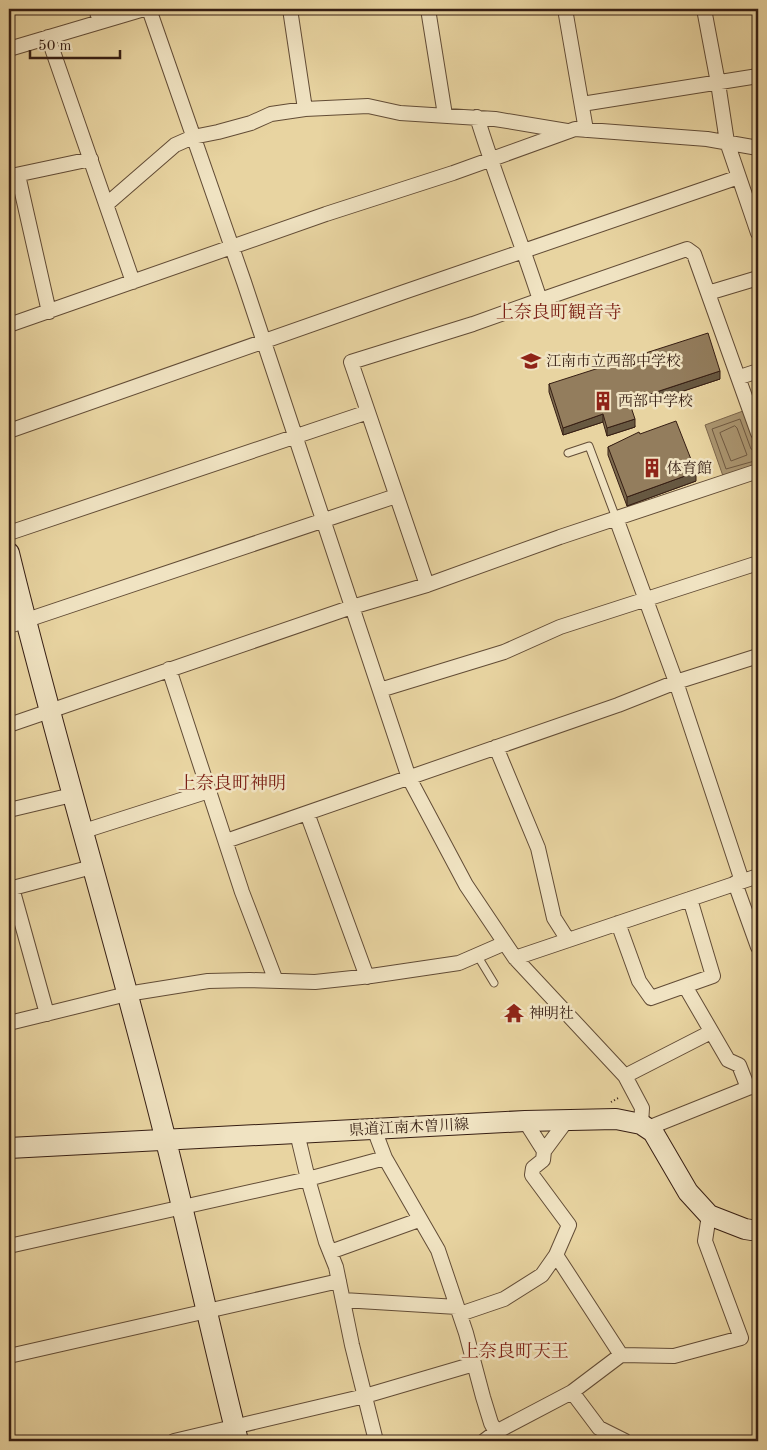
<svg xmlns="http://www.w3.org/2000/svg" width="767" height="1450" viewBox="0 0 767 1450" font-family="'Old Standard TT','Noto Serif JP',serif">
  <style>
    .water { fill: #ab9671; stroke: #7c664b }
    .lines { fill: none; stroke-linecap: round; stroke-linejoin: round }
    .shore { stroke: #705a42; stroke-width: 1 }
    .lane-casing { stroke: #624c36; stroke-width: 9 }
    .street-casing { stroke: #624c36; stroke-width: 16 }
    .secondary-casing { stroke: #361e13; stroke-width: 22 }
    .path { stroke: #361e13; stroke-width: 2; stroke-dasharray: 1 2.5; stroke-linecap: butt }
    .lane { stroke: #f0e3c2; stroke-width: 7 }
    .street { stroke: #f0e3c2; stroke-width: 14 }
    .secondary { stroke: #f0e3c2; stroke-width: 20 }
    .wall { fill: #7e6c50; stroke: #361e13 }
    .shaded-wall { fill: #675841; stroke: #361e13 }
    .building { fill: #937d5d; stroke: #361e13 }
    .labels { text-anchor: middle; stroke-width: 5; stroke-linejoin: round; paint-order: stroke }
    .poi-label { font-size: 15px; fill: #361e13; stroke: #f0e3c2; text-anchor: start }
    .street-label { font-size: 15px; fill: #361e13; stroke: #f0e3c2 }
    .quarter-label { font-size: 18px; fill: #7a1f14; stroke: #f0e3c2 }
  </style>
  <rect width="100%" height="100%" fill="#e8d4a1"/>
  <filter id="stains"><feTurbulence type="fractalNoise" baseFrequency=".004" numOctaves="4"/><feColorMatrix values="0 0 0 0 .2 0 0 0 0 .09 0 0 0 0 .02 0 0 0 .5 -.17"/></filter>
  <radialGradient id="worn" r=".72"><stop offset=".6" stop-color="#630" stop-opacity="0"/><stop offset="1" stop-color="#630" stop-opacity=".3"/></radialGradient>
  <!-- water -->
  <path class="water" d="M743,411L758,453V464L723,476L705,425Z"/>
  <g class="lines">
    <!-- shore -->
    <path class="shore" d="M735,426L737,428L747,455L731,461L720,433Z
      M758,452L751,449L740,419L712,429L726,469L758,460"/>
    <defs>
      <path id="lane" d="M568,453L589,446L616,518
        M477,955L494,983"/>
      <path id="street" d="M96,9L100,21
        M149,9L244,282L409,778L466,885L515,958L625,1076L642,1108L641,1124
        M290,9L305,109
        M428,9L445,115
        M565,9L586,130
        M704,9L718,83L727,142L758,233
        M48,37L133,282
        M9,49L144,9
        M582,104L758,76
        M477,117C496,179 520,238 540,300
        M18,175L49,312
        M11,176L91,159
        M107,204L175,145L193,137L218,132L251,123L271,114L305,109L368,106L400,113L495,119L567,131
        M708,293L758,278
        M9,325L326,214L453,173L575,129L707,139L758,148
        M740,377L758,371
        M9,431L404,292L739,177
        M616,518L676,682L742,881
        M9,533L368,412
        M427,585L351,362L473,324L540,300L687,249L694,254L758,433
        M9,626L396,496
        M169,669L242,892L276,981
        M380,690L504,652L560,627L758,563
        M9,725L352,607L427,585L560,537L758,471
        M496,747L538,848L554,918L568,940
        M9,810L72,795
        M307,813L367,977
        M84,831L209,791
        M226,841L618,705L676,682L758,656
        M735,883L758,947
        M12,888L47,1014
        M9,889L92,867
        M618,923L639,981L651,998L713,976L690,899
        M515,958L758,876
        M685,986L728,1060L739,1065L748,1088
        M9,1023L127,994L208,981L250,980L315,982L371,976L459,963L505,943
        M625,1076L711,1032
        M648,1128L748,1088L758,1086
        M374,1129L385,1158L438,1250L466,1333L483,1397L491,1423L501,1441
        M297,1133L308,1179L326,1242L336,1267L352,1345L376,1441
        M544,1151L567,1120
        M9,1246L308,1179L385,1158
        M330,1252L419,1220
        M556,1255L621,1355
        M343,1300L457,1307
        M460,1314L504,1299L542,1275L556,1255L569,1225L532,1175L533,1168L543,1160L544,1151L525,1121
        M9,1356L339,1281
        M572,1392L599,1428L625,1441
        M174,1441L365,1396L474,1364
        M484,1441L496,1432L572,1392L621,1355L674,1356L741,1338L705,1241L709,1215"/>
      <path id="secondary" d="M9,553C57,750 117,944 166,1141C191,1241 213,1341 238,1441
        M9,1148L525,1121L616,1119L641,1124L653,1132L688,1192L709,1215L745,1229L758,1231"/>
    </defs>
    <!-- lane casing -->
    <use href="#lane" class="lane-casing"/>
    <!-- street casing -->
    <use href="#street" class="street-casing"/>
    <!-- secondary casing -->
    <use href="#secondary" class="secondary-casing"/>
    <!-- path -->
    <path class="path" d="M611,1102L620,1097"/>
    <!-- lane -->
    <use href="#lane" class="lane"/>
    <!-- street -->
    <use href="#street" class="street"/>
    <!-- secondary -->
    <use href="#secondary" class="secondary"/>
  </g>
  <!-- wall -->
  <path class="wall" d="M720,379L631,408L635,427L607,436L603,422L563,435L549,392V384Z
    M640,434L696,481L627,506L608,455V447Z"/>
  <!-- shaded-wall -->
  <path class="shaded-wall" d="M720,371V379L629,409V401Z
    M603,414V422L563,435V428Z
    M635,419V427L607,436V428Z
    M696,472V481L627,506V497Z"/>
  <!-- building -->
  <path class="building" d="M708,333L720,371L629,401L635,419L607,428L603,414L563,428L549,384Z
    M676,421L696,472L627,497L608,447L639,432L640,434Z"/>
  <!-- icons -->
  <defs>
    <symbol id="school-bare" viewBox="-9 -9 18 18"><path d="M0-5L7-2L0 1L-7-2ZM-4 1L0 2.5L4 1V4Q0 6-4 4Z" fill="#8f2418" stroke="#f0e3c2" stroke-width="2.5" paint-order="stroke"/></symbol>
    <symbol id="building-bare" viewBox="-9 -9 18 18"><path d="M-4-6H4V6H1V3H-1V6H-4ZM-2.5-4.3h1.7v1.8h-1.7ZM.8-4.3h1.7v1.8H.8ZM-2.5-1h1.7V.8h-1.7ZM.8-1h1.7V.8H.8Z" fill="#8f2418" stroke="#f0e3c2" stroke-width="2.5" paint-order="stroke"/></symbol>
    <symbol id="temple-bare" viewBox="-9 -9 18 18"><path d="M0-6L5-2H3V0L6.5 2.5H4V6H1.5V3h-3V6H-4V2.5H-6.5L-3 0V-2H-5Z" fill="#8f2418" stroke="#f0e3c2" stroke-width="2.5" paint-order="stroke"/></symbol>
  </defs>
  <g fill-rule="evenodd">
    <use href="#school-bare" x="517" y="347" width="28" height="28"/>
    <use href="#building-bare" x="589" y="387" width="28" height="28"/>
    <use href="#building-bare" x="638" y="454" width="28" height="28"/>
    <use href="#temple-bare" x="500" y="999" width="28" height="28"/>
  </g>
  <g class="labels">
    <!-- poi labels -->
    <g class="poi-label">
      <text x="546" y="366">江南市立西部中学校</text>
      <text x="618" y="406">西部中学校</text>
      <text x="667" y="473">体育館</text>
      <text x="529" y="1018">神明社</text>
    </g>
    <!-- street labels -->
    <g class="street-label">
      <text transform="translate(409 1127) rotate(-3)" y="5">県道江南木曽川線</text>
    </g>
    <!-- quarter labels -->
    <g class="quarter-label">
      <text x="559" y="318">上奈良町観音寺</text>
      <text x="232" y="789">上奈良町神明</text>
      <text x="515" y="1357">上奈良町天王</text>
    </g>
  </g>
  <!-- margin -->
  <rect width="767" height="1450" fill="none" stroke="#e8d4a1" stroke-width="30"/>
  <rect x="10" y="10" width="747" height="1430" fill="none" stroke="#361e13" stroke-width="2.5"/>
  <rect x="15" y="15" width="737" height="1420" fill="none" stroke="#361e13"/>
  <!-- scale -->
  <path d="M30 50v8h90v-8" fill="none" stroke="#361e13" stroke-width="2.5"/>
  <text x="38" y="50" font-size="15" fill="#361e13" stroke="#f0e3c2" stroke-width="4" paint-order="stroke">50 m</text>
  <rect width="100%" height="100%" filter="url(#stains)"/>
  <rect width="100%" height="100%" fill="url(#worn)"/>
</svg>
